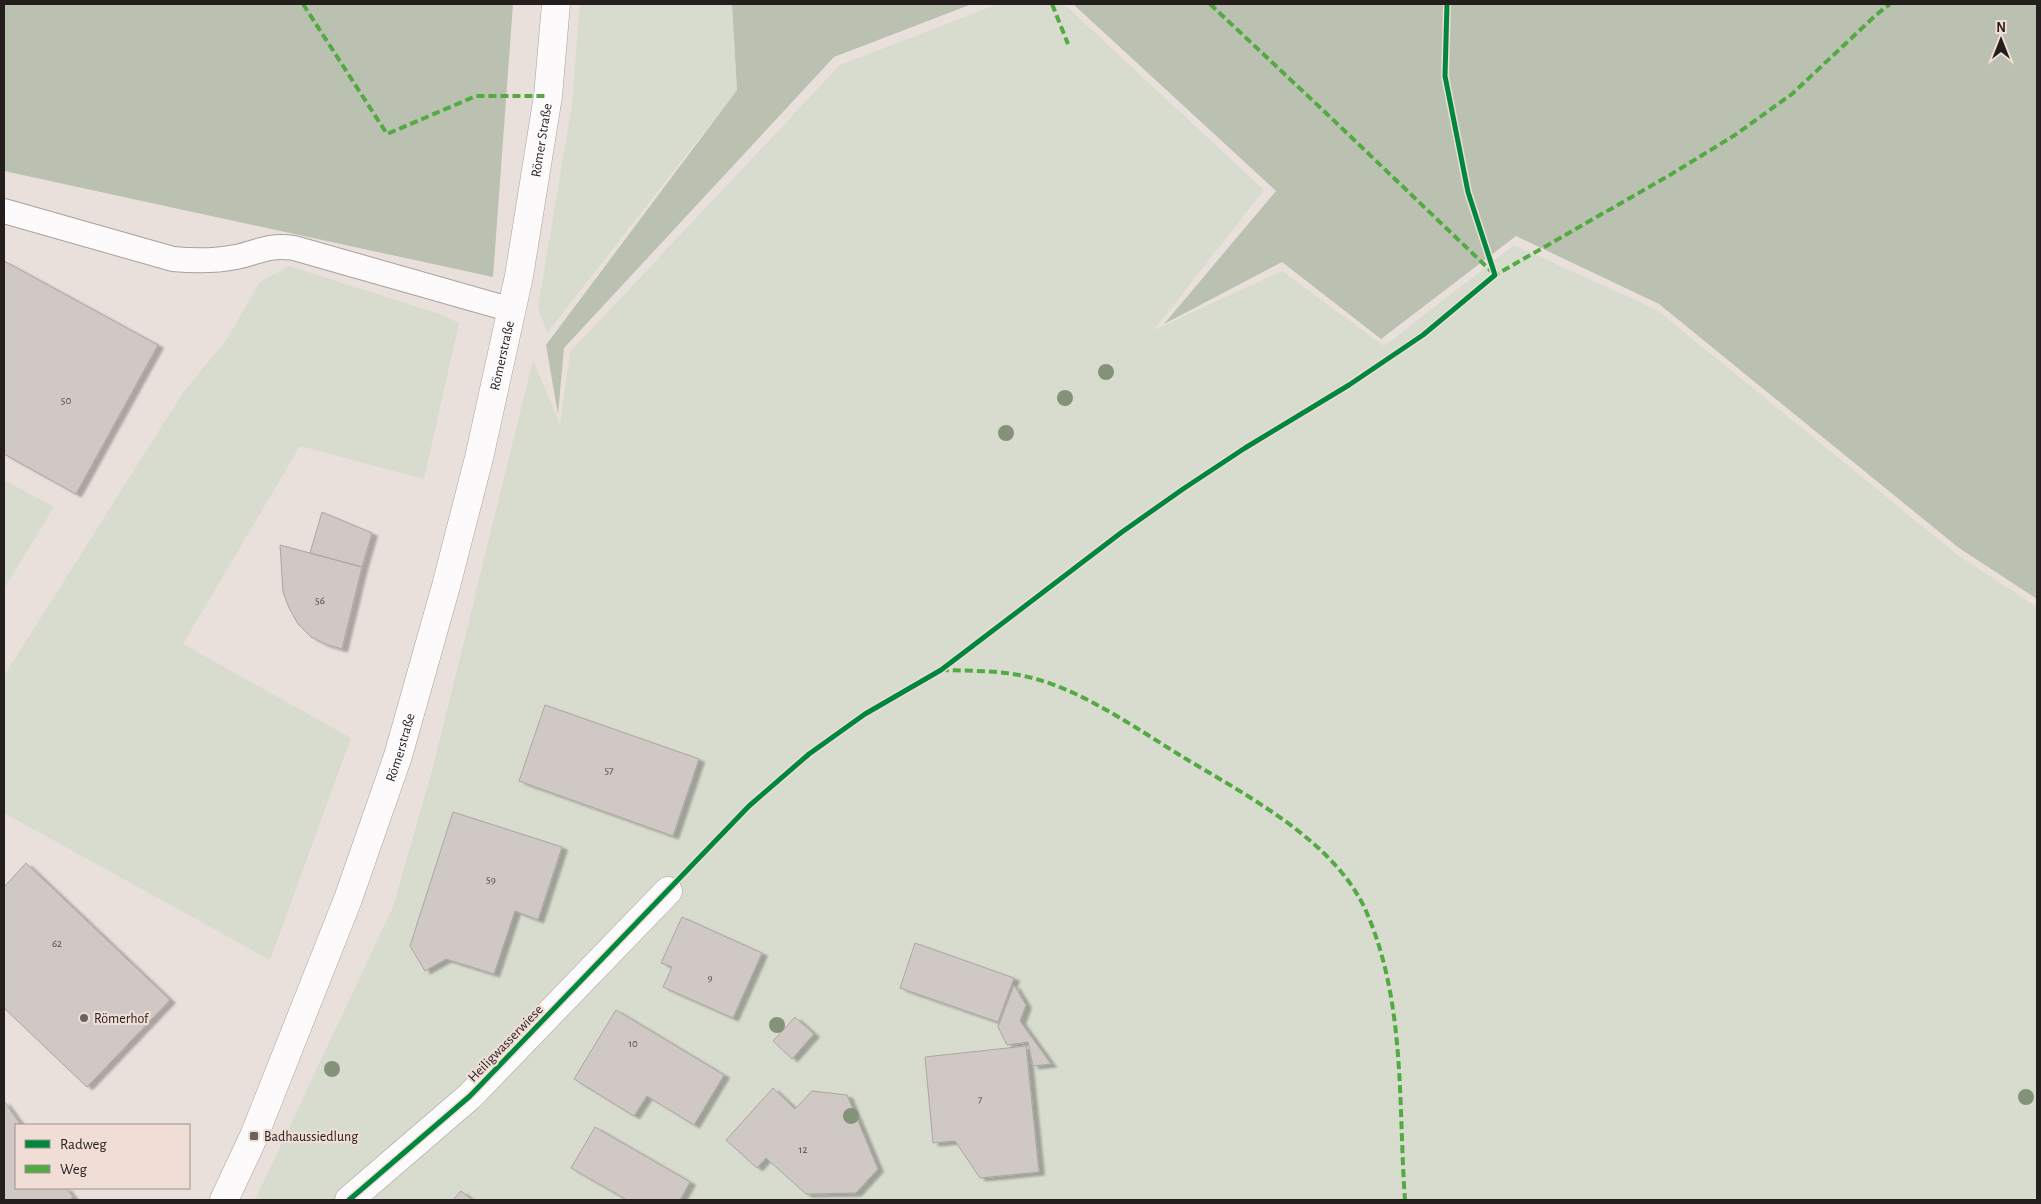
<svg xmlns="http://www.w3.org/2000/svg" width="2041" height="1204" viewBox="0 0 2041 1204" font-family="'Alegreya Sans',sans-serif">
  <style>
    .green { fill: #d7dcce }
    .forest { fill: #bac1b1 }
    .building { fill: #cfc8c5; stroke: #aca5a2; filter: url(#shadow) }
    .lines { fill: none; stroke-linecap: round; stroke-linejoin: round }
    .lane-casing { stroke: #a8a19e; stroke-width: 26 }
    .street-casing { stroke: #a8a19e; stroke-width: 29 }
    .secondary-casing { stroke: #a8a19e; stroke-width: 29 }
    .lane { stroke: #fcfafa; stroke-width: 24 }
    .street { stroke: #fcfafa; stroke-width: 28 }
    .secondary { stroke: #fcfafa; stroke-width: 28 }
    .quiet { stroke: #53aa43; stroke-width: 4; stroke-dasharray: 8 4; stroke-linecap: butt }
    .cycleway-casing { stroke: #efddd6; stroke-width: 8 }
    .cycleway { stroke: #00873e; stroke-width: 5 }
    .tree { fill: #85927a }
    .poi-dot { fill: #69625f; stroke: #efddd6; stroke-width: 2 }
    .labels { text-anchor: middle; stroke-width: 4.5; stroke-linejoin: round; paint-order: stroke }
    .number-label { font-size: 11px; fill: #504947 }
    .street-label { font-size: 14px; fill: #241e1c; stroke: #efddd6 }
    .poi-label { font-size: 14px; fill: #241e1c; stroke: #efddd6; text-anchor: start }
  </style>
  <defs>
    <filter id="shadow"><feDropShadow dx="5.5" dy="3" stdDeviation="1" flood-color="#0004"/></filter>
  </defs>
  <rect width="100%" height="100%" fill="#e9e0dc"/>
  <!-- green -->
  <path class="green" d="M580,4H732L737,90L547,333L538,307L572,105Z
    M998,4H1064L1264,190L1154,330L1282,271L1384,346L1514,245L1657,310L1959,556L2037,607V1200H255L393,907L432,771L533,360L560,424L570,352L840,65Z
    M289,266L440,314L459,323L424,479L300,446L183,644L351,738L270,960L4,813V676L184,391L225,342L260,282Z
    M4,480L54,507L4,589V479Z"/>
  <!-- forest -->
  <path class="forest" d="M4,4H513L493,277L4,171Z
    M732,4H972L834,57L564,348L558,414L546,345L737,90Z
    M1073,4H2037V599L1959,548L1659,304L1516,236L1381,339L1282,262L1164,324L1276,191Z"/>
  <!-- building -->
  <path class="building" d="M4,261L158,345L76,494L4,454Z
    M322,512L372,533L362,567L310,553Z
    M280,545L362,567L342,649L325,644L311,637L298,624L289,608L283,592Z
    M545,705L699,759L673,836L519,781Z
    M453,812L562,847L538,920L515,911L494,974L446,959L425,971L410,946Z
    M26,863L170,1000L87,1087L4,1008V887Z
    M682,917L762,953L733,1018L663,987L672,967L661,963Z
    M915,943L1014,978L998,1022L900,988Z
    M1014,985L1026,1005L1020,1021L1051,1064L1033,1066L1028,1042L1007,1045L998,1027Z
    M616,1010L724,1075L694,1125L647,1096L634,1116L574,1079Z
    M795,1017L814,1034L792,1059L773,1041Z
    M1026,1046L1039,1172L980,1178L955,1141L933,1143L925,1057Z
    M773,1088L795,1109L812,1091L847,1095L878,1169L856,1193L806,1194L766,1158L757,1168L726,1140Z
    M4,1101L21,1125H16V1188H66L73,1197L69,1200H4Z
    M595,1127L690,1182L680,1200H627L571,1168Z
    M461,1191L472,1200H453Z"/>
  <g class="lines">
    <defs>
      <path id="lane" d="M4,211L173,259C194,261 216,261 236,257C260,252 268,244 294,248L512,310"/>
      <path id="street" d="M349,1200L470,1096L668,891"/>
      <g id="secondary">
        <path id="s1" d="M224,1200L254,1136L348,899L398,756L446,586L479,458L519,276L548,96L556,4"/>
      </g>
    </defs>
    <!-- lane casing -->
    <use href="#lane" class="lane-casing"/>
    <!-- street casing -->
    <use href="#street" class="street-casing"/>
    <!-- secondary casing -->
    <use href="#secondary" class="secondary-casing"/>
    <!-- lane -->
    <use href="#lane" class="lane"/>
    <!-- street -->
    <use href="#street" class="street"/>
    <!-- secondary -->
    <use href="#secondary" class="secondary"/>
    <!-- quiet -->
    <path class="quiet" d="M303,4L387,134L476,96H548
      M1052,4L1068,44
      M1210,4L1326,113L1491,271
      M1492,277L1670,175L1735,135L1792,94L1876,15L1890,4
      M941,670C972,671 1006,670 1036,679C1084,692 1136,728 1178,754C1243,794 1334,839 1366,911C1406,1002 1398,1104 1405,1200"/>
    <defs>
      <path id="cycleway" d="M349,1200L470,1096L749,806L809,754L865,714L941,670L1122,532L1183,489L1245,448L1349,385L1423,335L1495,275L1468,192L1445,76L1447,4"/>
    </defs>
    <!-- cycleway casing -->
    <use href="#cycleway" class="cycleway-casing"/>
    <!-- cycleway -->
    <use href="#cycleway" class="cycleway"/>
  </g>
  <!-- trees -->
  <g class="tree">
    <circle cx="1106" cy="372" r="8"/>
    <circle cx="1065" cy="398" r="8"/>
    <circle cx="1006" cy="433" r="8"/>
    <circle cx="777" cy="1025" r="8"/>
    <circle cx="332" cy="1069" r="8"/>
    <circle cx="2026" cy="1097" r="8"/>
    <circle cx="851" cy="1116" r="8"/>
  </g>
  <!-- markers -->
  <g class="poi-dot">
    <circle cx="84" cy="1018" r="5"/>
    <rect x="249" y="1131" width="10" height="10" rx="2.5"/>
  </g>
  <g class="labels">
    <!-- number labels -->
    <g class="number-label">
      <text x="66" y="404">50</text>
      <text x="320" y="604">56</text>
      <text x="609" y="774">57</text>
      <text x="491" y="883">59</text>
      <text x="57" y="947">62</text>
      <text x="710" y="981">9</text>
      <text x="633" y="1047">10</text>
      <text x="980" y="1103">7</text>
      <text x="803" y="1153">12</text>
    </g>
    <!-- street labels -->
    <g class="street-label">
      <text dy="5" stroke="none"><textPath href="#s1" startOffset="1110">Römer Straße</textPath></text>
      <text dy="5" stroke="none"><textPath href="#s1" startOffset="891">Römerstraße</textPath></text>
      <text dy="5" stroke="none"><textPath href="#s1" startOffset="486">Römerstraße</textPath></text>
      <text transform="translate(505 1043) rotate(-46)" y="5">Heiligwasserwiese</text>
    </g>
    <!-- poi labels -->
    <g class="poi-label">
      <text x="94" y="1023">Römerhof</text>
      <text x="264" y="1141">Badhaussiedlung</text>
    </g>
  </g>
  <!-- border -->
  <rect width="2041" height="1204" fill="none" stroke="#241e1c" stroke-width="10"/>
  <!-- legend -->
  <rect x="15" y="1124" width="175" height="65" fill="#efddd6" stroke="#9e918c"/>
  <rect x="25" y="1140" width="25" height="8" fill="#00873e" stroke="#9e918c"/>
  <text x="60" y="1149" font-size="15" fill="#241e1c">Radweg</text>
  <rect x="25" y="1165" width="25" height="8" fill="#53aa43" stroke="#9e918c"/>
  <text x="60" y="1174" font-size="15" fill="#241e1c">Weg</text>
  <!-- north arrow -->
  <g transform="translate(2001 40)" stroke="#efddd6" stroke-width="4" paint-order="stroke">
  <path d="M0-4L9 19L0 12L-9 19Z" fill="#241e1c"/>
  <text y="-8" font-size="14" font-weight="bold" text-anchor="middle" fill="#241e1c">N</text>
  </g>
</svg>
